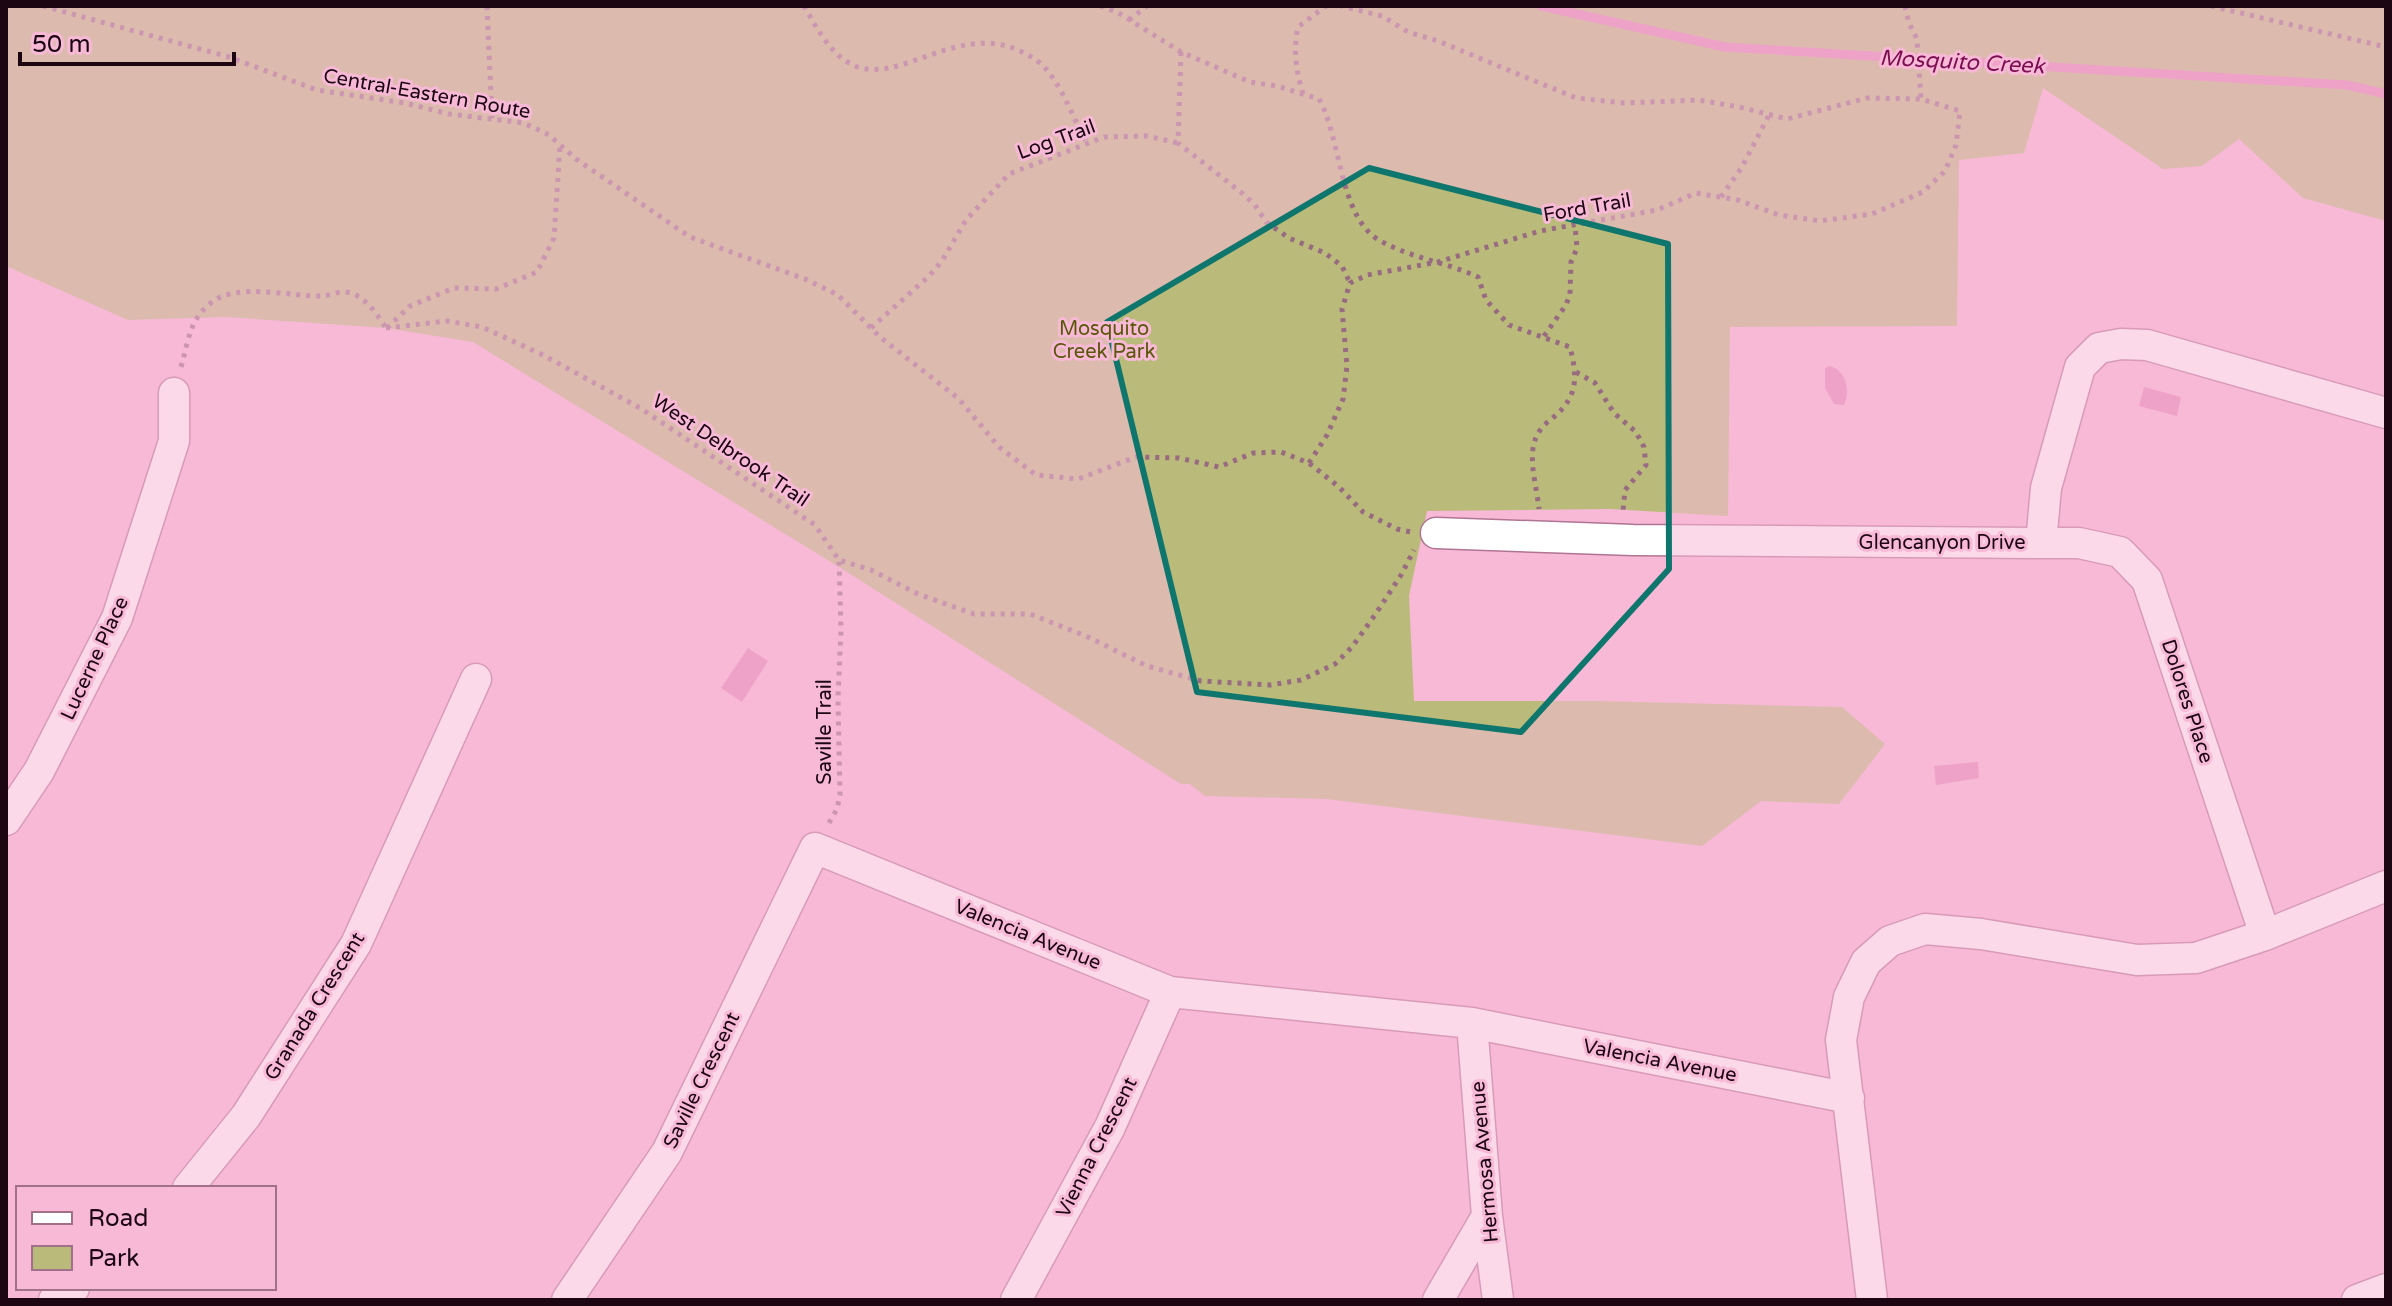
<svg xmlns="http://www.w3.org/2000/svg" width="2392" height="1306" viewBox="0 0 2392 1306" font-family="'Varela Round',sans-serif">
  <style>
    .green { fill: #babb7b }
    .water { fill: #e285b4 }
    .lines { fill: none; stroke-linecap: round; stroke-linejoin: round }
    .stream { stroke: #e285b4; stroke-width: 9 }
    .street-casing { stroke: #b07592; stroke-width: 33 }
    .path { stroke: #986b81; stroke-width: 5; stroke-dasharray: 4 6; stroke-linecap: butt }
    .street { stroke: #fff; stroke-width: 30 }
    .marked { fill: none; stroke: #0f766e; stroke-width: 6; stroke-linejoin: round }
    .labels { text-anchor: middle; stroke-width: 6; stroke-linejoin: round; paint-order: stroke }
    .street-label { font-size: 20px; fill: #1b0611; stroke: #f8b9d7 }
    .park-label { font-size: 20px; fill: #595808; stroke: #f8b9d7 }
    .water-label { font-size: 22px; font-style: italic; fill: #7d0d53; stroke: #f8b9d7 }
  </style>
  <rect width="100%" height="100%" fill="#f8b9d7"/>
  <!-- green -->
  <path class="green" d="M6,6H2386V221L2303,198L2239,139L2202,166L2163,169L2043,88L2024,153L1959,160L1957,326L1730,327L1728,516L1610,509L1427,511L1409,596L1414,701H1597L1842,707L1885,744L1839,804L1761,801L1702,846L1326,799L1205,796L1190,784H1181L839,567L473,342L386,328L225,317L128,320L6,266Z"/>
  <!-- water -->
  <path class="water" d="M1830,366C1846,371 1851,390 1844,405L1834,404L1825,388V368Z
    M2144,387L2181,397L2177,416L2139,406Z
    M748,648L768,661L742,702L721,688Z
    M1978,762L1979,778L1936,785L1934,766Z"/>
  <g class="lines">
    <!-- stream -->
    <path class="stream" d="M1541,6L1725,47L2347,85L2386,94"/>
    <defs>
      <path id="street" d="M1436,533L1633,540L2041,543L2046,488L2080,367L2099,348L2121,344L2147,345L2386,413
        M2041,543H2079L2120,552L2147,580L2265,935
        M6,820L39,771L117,618L174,441V393
        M1472,1023L1487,1216L1498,1300
        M188,1188L246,1116L356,944L476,679
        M54,1300L74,1288
        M567,1300L667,1152L815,848L1170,992L1472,1023L1849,1098
        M1016,1300L1110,1127L1170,992
        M1438,1300L1487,1216
        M1872,1300L1841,1040L1849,997L1866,962L1890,941L1925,929L1981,934L2137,960L2196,958L2265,935L2386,886
        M2357,1300L2386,1289"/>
    </defs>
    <!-- street casing -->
    <use href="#street" class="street-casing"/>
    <!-- path -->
    <path class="path" d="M43,6L229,57L317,90L405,103L449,114L524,123L549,135L576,159L690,237L805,279L838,295L880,337L959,399L999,447L1036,475L1078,479L1136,457L1179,458L1219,467L1253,453L1281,452L1309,463L1339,487L1363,512L1397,529L1411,532
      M487,6L492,118
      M804,6C817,28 830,55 855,66C900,84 955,25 1016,49C1027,54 1038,60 1046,69C1065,91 1073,120 1088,144
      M1100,6L1117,12L1181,52L1250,82L1277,86L1319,99C1341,137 1339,217 1379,240C1410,258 1446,262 1478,277L1486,300L1509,325L1570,347C1577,375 1579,395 1555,416C1547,422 1538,430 1535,440C1528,460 1537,488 1539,509
      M1905,6L1909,23L1917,39L1921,99
      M2211,6L2386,47
      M1129,20L1147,6
      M1181,52L1178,143L1242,193L1255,205L1266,222L1289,238L1325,253L1342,266L1350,283
      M1303,94C1296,71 1293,50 1298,27L1326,6
      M1721,197L1742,167L1769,115
      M386,328L447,321L482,327L543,355L640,408L815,525L839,560L871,570L918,594L974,614H1030L1086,636L1147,666L1201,681L1270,685L1301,680L1335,664L1352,647L1375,615L1401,575L1414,550
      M387,328L410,306L454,288L496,289L537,272L554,238L560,145
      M871,328L929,276L942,261L966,220L1009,174L1104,137L1147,136L1178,143
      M1544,336L1566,305L1570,294L1571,262L1577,248L1575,225
      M181,367C189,339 189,320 212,302C238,282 292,297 322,296C329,296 339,291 346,292C365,295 377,314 386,328
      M1576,372L1595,383L1614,413L1636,432L1644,447L1646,465L1625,490L1623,511
      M1309,463L1327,435L1343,399L1347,366L1342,309L1350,283L1367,275L1438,262L1540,231L1657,210L1696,193L1738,200L1779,215L1820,221L1872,214L1923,192L1945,171L1956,145L1960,111L1921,99L1867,98L1787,119L1739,107L1699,100L1624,103L1576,98L1438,41L1408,32L1382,16L1341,6
      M829,823L837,809L840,795L838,698L841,630L839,560"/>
    <!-- street -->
    <use href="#street" class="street"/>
  </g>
  <!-- marked area -->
  <path d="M0 0H2392V1306H0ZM1369,168L1668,244L1669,569L1521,732L1197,692L1107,322Z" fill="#f8b9d7" fill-opacity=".55" fill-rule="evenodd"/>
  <path class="marked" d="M1369,168L1668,244L1669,569L1521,732L1197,692L1107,322Z"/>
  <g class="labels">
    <!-- street labels -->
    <g class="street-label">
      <text transform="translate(427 93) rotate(10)" y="7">Central-Eastern Route</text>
      <text transform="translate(1056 139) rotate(-20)" y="7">Log Trail</text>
      <text transform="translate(1587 207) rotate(-10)" y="7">Ford Trail</text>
      <text transform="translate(731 450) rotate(34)" y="7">West Delbrook Trail</text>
      <text x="1942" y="549">Glencanyon Drive</text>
      <text transform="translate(94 658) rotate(-65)" y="7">Lucerne Place</text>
      <text transform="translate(2188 701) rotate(72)" y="7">Dolores Place</text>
      <text transform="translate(824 732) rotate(-90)" y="7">Saville Trail</text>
      <text transform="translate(1028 934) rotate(22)" y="7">Valencia Avenue</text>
      <text transform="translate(314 1006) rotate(-58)" y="7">Granada Crescent</text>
      <text transform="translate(1660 1060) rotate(11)" y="7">Valencia Avenue</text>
      <text transform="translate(701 1080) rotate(-64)" y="7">Saville Crescent</text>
      <text transform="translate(1096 1147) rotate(-63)" y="7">Vienna Crescent</text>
      <text transform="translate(1484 1162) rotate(-95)" y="7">Hermosa Avenue</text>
    </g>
    <!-- park labels -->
    <g class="park-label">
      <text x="1104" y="335">Mosquito<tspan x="1104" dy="23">Creek Park</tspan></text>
    </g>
    <!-- water labels -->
    <g class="water-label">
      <text transform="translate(1962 61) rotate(3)" y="8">Mosquito Creek</text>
    </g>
  </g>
  <!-- border -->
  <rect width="2392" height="1306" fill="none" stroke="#1b0611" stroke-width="16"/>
  <!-- legend -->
  <rect x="16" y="1186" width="260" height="104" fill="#f8b9d7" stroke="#a07188" stroke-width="2"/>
  <rect x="32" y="1212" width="40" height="12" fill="#ffffff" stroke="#a07188" stroke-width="2"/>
  <text x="88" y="1226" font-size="24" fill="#1b0611">Road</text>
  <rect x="32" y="1246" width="40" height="24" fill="#babb7b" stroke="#a07188" stroke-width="2"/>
  <text x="88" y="1266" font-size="24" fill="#1b0611">Park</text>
  <!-- scale -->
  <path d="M20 52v12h214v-12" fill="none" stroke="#1b0611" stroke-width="4"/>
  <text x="32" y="52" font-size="24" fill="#1b0611" stroke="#f8b9d7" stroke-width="6" paint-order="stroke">50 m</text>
</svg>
